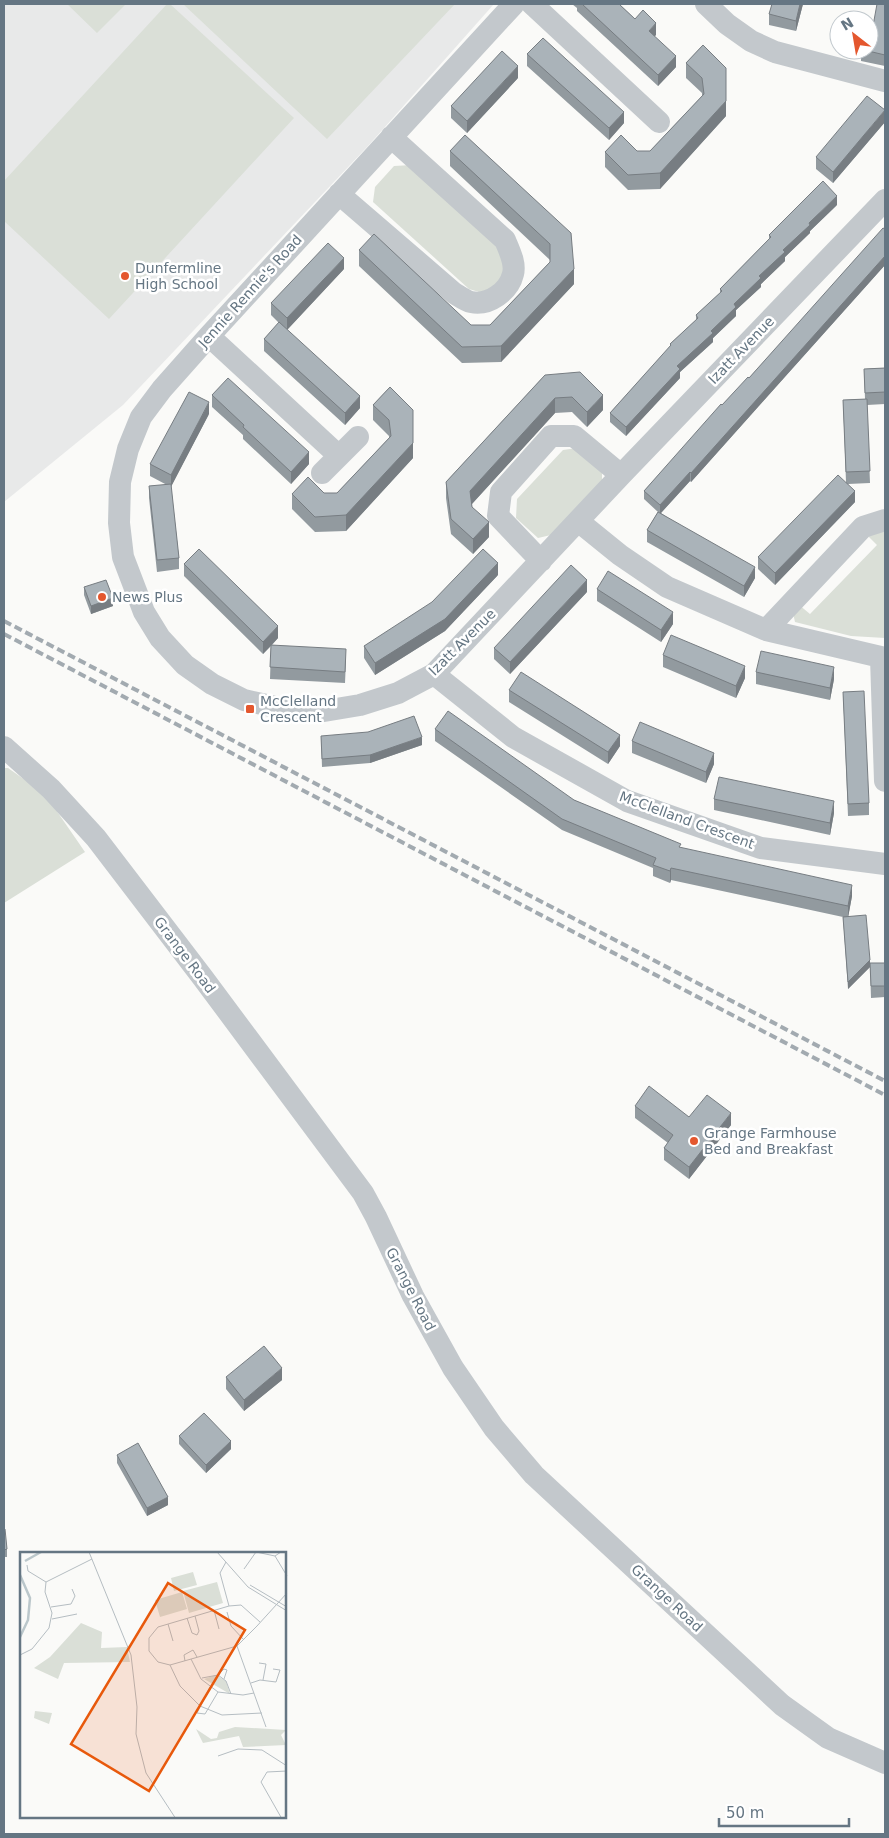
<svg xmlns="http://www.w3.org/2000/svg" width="889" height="1838" viewBox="0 0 889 1838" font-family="'DejaVu Sans',sans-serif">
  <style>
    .built { fill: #e8e9e9 }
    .green { fill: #dadfd7 }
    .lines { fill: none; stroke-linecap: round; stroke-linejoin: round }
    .minor { stroke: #c3c8cc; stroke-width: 22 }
    .rail { stroke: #a2aab0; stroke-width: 4; stroke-dasharray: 8 4; stroke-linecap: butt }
    .wall { fill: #929a9f }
    .shaded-wall { fill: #777d82 }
    .building { fill: #aab3b9; stroke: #777d82 }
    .poi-dot { fill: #e4572e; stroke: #fff; stroke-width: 2 }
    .labels { text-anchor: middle; stroke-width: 5; stroke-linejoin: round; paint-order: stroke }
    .poi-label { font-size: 14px; fill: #657683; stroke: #fff; text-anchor: start }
    .street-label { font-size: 14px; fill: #657683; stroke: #fff }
    .inset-river { fill: none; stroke: #bbc7cb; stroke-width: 2.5 }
    .inset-road { fill: none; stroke: #b5bdc2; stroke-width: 1 }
    .view { fill: #e8590c; fill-opacity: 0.15; stroke: #e8590c; stroke-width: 2.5 }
    .inset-edge { fill: none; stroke: #657683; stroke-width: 2.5 }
  </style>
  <rect width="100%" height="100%" fill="#fafaf8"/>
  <!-- built -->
  <path class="built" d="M4,4H494L368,146L123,405L4,502Z"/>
  <!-- green -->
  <path class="green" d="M67,4H126L97,33Z
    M167,4H170L294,118L109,319L4,221V181Z
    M183,4H455L327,139Z
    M412,165L508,252L510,275L489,295L469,289L373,202L375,187L394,166Z
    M577,448L602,468V481L551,535L538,538L516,518L517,499L563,450Z
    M885,528V638L851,636L795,622L793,613L798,604L810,614L877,545L867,535Z
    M4,768H8L45,794L85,852L4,903Z"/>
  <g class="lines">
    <!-- minor -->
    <path class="minor" d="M514,4L209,336L162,389L141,417L128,449L120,482L119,523L123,557L144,612L160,638L185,665L212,684L244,700L280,708L318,712L360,705L398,693L434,674L621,475L885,200
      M532,4L659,122
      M706,4L727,24L751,41L775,52L885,81
      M339,194L454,293C459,296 466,301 471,302C489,306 509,291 513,274C516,263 509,250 505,240L391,137
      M209,336L339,456
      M322,473L358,437
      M578,521L620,555L667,587L766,630L885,658
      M541,561L498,516L501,492L551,436H574L621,475
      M766,630L863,527L885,520
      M881,658L885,781
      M434,674L513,737L627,801L761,848L885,864
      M4,747L51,789L96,838L203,978L363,1193L376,1217L413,1296L453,1368L494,1428L534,1475L782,1705L828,1738L885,1763"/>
    <!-- rail -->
    <path class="rail" d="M4,621L885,1081
      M4,634L885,1095"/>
  </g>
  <!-- wall -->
  <path class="wall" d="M572,4H619L635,19L656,35L654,36L676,67L658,86L577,11V8Z
    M803,4L796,31L769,25V14Z
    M885,4V66L861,61V50H869L873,26Z
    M703,45L726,116L660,189L628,190L605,167V152L650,151L702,96V93L686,78V63Z
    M527,54L624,123L609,140L527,66Z
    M518,78L467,133L451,118V106Z
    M885,122L833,183L816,169V157Z
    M450,151L571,233L574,284L501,362L462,363L359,266V250L471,325H490L550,262V260L450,166Z
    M837,205L810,231V233L785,257V261L761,284V287L736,310V316L713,338V342L680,372V378L626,436L610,422V413L670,347V344L696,320V315L720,293V289L769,239V235Z
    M885,229V265L691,482L690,481L661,513L755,578L744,597L647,542V530L658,512L644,499V491L722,405L749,378Z
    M344,269L287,330L360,408L345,425L264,351V339L279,323L271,315V303Z
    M885,368V404L867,405L870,483L848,484L855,502L775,585L758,569V557L846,482L843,400L865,399L864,369Z
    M545,375L603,410L587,427L572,412L555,413L472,504V507L489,537L473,554L451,534L446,498V482Z
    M390,387L413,458L346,531L315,532L292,509V494L337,493L389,438V436L373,420V405Z
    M212,395L309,464L291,484L243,439V435L212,407Z
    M209,414L171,486L179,558V569L157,572L149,498V486L167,485L150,476V464Z
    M184,564L278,638L272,645L346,660L345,683L270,679L271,646L263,654L184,576Z
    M498,575L445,631L375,675L364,658V646Z
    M84,587L113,606L91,614L84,595Z
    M597,589L673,624L661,642L597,601Z
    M587,592L510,674L494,659V648Z
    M663,655L745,678L736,698L663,667Z
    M756,672L834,679L830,700L756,684Z
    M509,690L620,746L608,764L509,702Z
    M843,692L869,803V815L848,816Z
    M435,729L574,800L681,848L852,896L848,917L870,963H885V997L871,998L870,967L848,989L843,917L671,880L670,883L653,876V868L562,830L435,741Z
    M321,736L422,745L370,763L322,767Z
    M632,741L714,764L706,783L632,753Z
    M714,799L834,813L830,835L714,810Z
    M635,1106L689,1117L731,1125L689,1179L664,1160V1148L668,1143L635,1118Z
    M226,1377L282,1380L244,1411L226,1389Z
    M179,1436L231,1449L206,1473L179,1444Z
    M117,1455L168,1505L147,1516L117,1463Z
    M4,1529L7,1549V1557H4Z"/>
  <!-- shaded-wall -->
  <path class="shaded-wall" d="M800,4H803L796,31V21Z
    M656,23V35L649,42V31Z
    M676,56V67L658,86V75Z
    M518,66V78L467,133V121Z
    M726,101V116L660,189V173Z
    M885,110V122L833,183V172Z
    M624,112V123L609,140V128Z
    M837,196V205L810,231V233L785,257V261L761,284V287L736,310V316L713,338V342L680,372V378L626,436V427L677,366L711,331L734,304L783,250L809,223Z
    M885,256V265L691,482V473Z
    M344,258V269L287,330V318Z
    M574,269V284L501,362V346Z
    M603,395V410L587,427V412Z
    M360,396V408L345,425V413Z
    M555,398V413L470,506V491Z
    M209,402V414L171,487V475Z
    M413,443V458L346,531V515Z
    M309,452V464L291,484V472Z
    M690,472V481L660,514V505Z
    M855,491V502L775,585V573Z
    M489,522V537L473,554V539Z
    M498,563V575L445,631L375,675V663Z
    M755,567V578L744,597V586Z
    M587,580V592L510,674V662Z
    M113,598V606L91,614V606Z
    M673,612V624L661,642V630Z
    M278,626V638L263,654V642Z
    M745,666V678L736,698V686Z
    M834,667V679L830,700V688Z
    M620,735V746L608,764V752Z
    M422,737V745L370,763V755Z
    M714,753V764L706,783V772Z
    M834,801V813L830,835V823Z
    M671,868V880L670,883V871Z
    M852,885V896L848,918V906Z
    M870,960V967L848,989V982Z
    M731,1113V1125L689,1179V1167Z
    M282,1368V1380L244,1411V1400Z
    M231,1441V1449L206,1473V1465Z
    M168,1497V1505L147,1516V1508Z"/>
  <!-- building -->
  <path class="building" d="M582,4H619L635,19L643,10L656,23L649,31L676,56L658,75Z
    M772,4H800L796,21L769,14Z
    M877,4H885V55L864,50H869V25L873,26Z
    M543,38L624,112L609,128L527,54Z
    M703,45L726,68V101L660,173L628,175L605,152L621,135L637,151H650L704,94L702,78L686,63Z
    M502,51L518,66L467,121L451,106Z
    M867,96L885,110L833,172L816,157Z
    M465,135L571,233L574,269L501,346L462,347L359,250L374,234L471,325H490L550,262V244L450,151Z
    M823,181L837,196L809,223L810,225L783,250L785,252L759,276L761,278L734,304L736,307L711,331L713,333L677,366L680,369L626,427L610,413L671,345L670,344L698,318L696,315L722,291L720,289L771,237L769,235Z
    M883,228L885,229V256L691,473L690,472L660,505L644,491L721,404L722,405L748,377L749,378Z
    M328,243L344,258L287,318L271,303Z
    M279,322L360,396L345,413L264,339Z
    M885,368V392L865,393L864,369Z
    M580,372L603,395L587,412L572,397L555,398L470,491L472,507L489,522L473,539L451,519L446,482L545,375Z
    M228,378L309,452L291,472L243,427L244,425L212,395Z
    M390,387L413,410V443L346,515L315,517L292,494L308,477L324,493H337L391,436L389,420L373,405Z
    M189,392L209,402L171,475L150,464Z
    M867,399L870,471L846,472L843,400Z
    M838,475L855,491L775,573L758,557Z
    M171,484L179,558L157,560L149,486Z
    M658,512L755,567L744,586L647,530Z
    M199,549L278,626L263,642L184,564Z
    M483,549L498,563L445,619L375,663L364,646L432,602Z
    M571,565L587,580L510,662L494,648Z
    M608,571L673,612L661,630L597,589Z
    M106,580L113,598L91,606L84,587Z
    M671,635L745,666L736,686L663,655Z
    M271,645L346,649L345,672L270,667Z
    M761,651L834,667L830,688L756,672Z
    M521,672L620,735L608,752L509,690Z
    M864,691L869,803L848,804L843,692Z
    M448,711L574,800L681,844L679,847L852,885L848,906L671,868L670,871L653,865L656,858L562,819L435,729Z
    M414,716L422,737L370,755L322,759L321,736L368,732Z
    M640,722L714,753L706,772L632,741Z
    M719,777L834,801L830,823L714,799Z
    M866,915L870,960L848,982L843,917Z
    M870,963H885V986H871Z
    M649,1086L689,1117L707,1095L731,1113L689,1167L664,1148L673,1135L635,1106Z
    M264,1346L282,1368L244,1400L226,1377Z
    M204,1413L231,1441L206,1465L179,1436Z
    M138,1443L168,1497L147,1508L117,1455Z
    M4,1529H5L7,1549L4,1550Z"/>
  <!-- markers -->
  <g class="poi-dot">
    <circle cx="125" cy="276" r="5"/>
    <circle cx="102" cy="597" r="5"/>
    <rect x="245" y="704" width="10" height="10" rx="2.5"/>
    <circle cx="694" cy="1141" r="5"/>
  </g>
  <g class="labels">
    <!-- poi labels -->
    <g class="poi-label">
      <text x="135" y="273">Dunfermline<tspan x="135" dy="16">High School</tspan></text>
      <text x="112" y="602">News Plus</text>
      <text x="260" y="706">McClelland<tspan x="260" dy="16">Crescent</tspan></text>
      <text x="704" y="1138">Grange Farmhouse<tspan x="704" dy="16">Bed and Breakfast</tspan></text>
    </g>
    <!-- street labels -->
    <g class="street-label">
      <text transform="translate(250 291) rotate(-48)" y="5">Jennie Rennie's Road</text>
      <text transform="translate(741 350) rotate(-46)" y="5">Izatt Avenue</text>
      <text transform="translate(462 642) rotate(-45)" y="5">Izatt Avenue</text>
      <text transform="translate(687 820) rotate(20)" y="5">McClelland Crescent</text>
      <text transform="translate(185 955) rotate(53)" y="5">Grange Road</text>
      <text transform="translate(411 1289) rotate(63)" y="5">Grange Road</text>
      <text transform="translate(667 1598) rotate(43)" y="5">Grange Road</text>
    </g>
  </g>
  <!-- overview -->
  <g transform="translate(20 1552)">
    <rect width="266" height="266" fill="#fafaf8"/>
    <path d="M173,20L177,33L154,39L151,26ZM197,30L203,51L169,61L163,39ZM162,40L167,57L140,65L135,48ZM61,71L82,80L81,96L107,95L110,110L44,111L38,127L14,116L30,105ZM196,123L206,129L210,142L184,127ZM15,159L32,161L29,172L14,166ZM215,175L266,178L261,183L266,193L223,195L219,184L183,191L176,177L191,187L197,186L199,180Z" fill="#dadfd7"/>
    <path class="inset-river" d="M5,9L21,0M0,23L10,46L8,68L0,85"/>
    <path class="inset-road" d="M69,0L111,103L117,155L116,182L126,221L156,267M197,0L228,35L267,59M236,0L255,4L261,0M255,4L267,24M206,10L200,21L209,54M7,13L8,19L26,30M224,17L236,0M230,33L267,55M31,55L51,52L55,44L52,37M194,58L199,77M207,60L211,74L224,88M167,66L172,81L177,83L179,79L175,64M32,67L57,62M240,70L221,53L209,54L138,75L129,86V99L138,110L150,113L217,94L237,74L267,41M148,72L153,89M217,94L246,175M0,103L12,97L29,76L32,61L25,40L26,30L72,7M171,107L181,127L198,140L223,143L234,141M165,109L164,103L173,98L177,105M239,111L246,112L243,128M150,113L160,134L180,154L202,163L242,161M198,123L204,117L207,118L204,127M182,126L198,123L206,129L211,142M231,131L240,128L256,130L260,118L253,117M190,135L177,161L185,162L198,140M198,204L218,197L242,198L267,214M262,267L241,230L247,220L267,219"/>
    <path class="view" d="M148,31L225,78L129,239L51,192Z"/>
    <rect width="266" height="266" class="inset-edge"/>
  </g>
  <!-- border -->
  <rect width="889" height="1838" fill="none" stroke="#657683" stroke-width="10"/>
  <!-- north arrow -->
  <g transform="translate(854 35) rotate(329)"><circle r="24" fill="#ffffff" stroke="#c1c8cd"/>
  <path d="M0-4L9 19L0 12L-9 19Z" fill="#e4572e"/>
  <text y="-8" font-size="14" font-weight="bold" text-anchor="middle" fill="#657683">N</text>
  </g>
  <!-- scale -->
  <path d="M719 1818v8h130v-8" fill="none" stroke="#657683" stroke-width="2.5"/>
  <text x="726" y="1818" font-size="15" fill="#657683" stroke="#ffffff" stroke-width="4" paint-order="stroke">50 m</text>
</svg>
